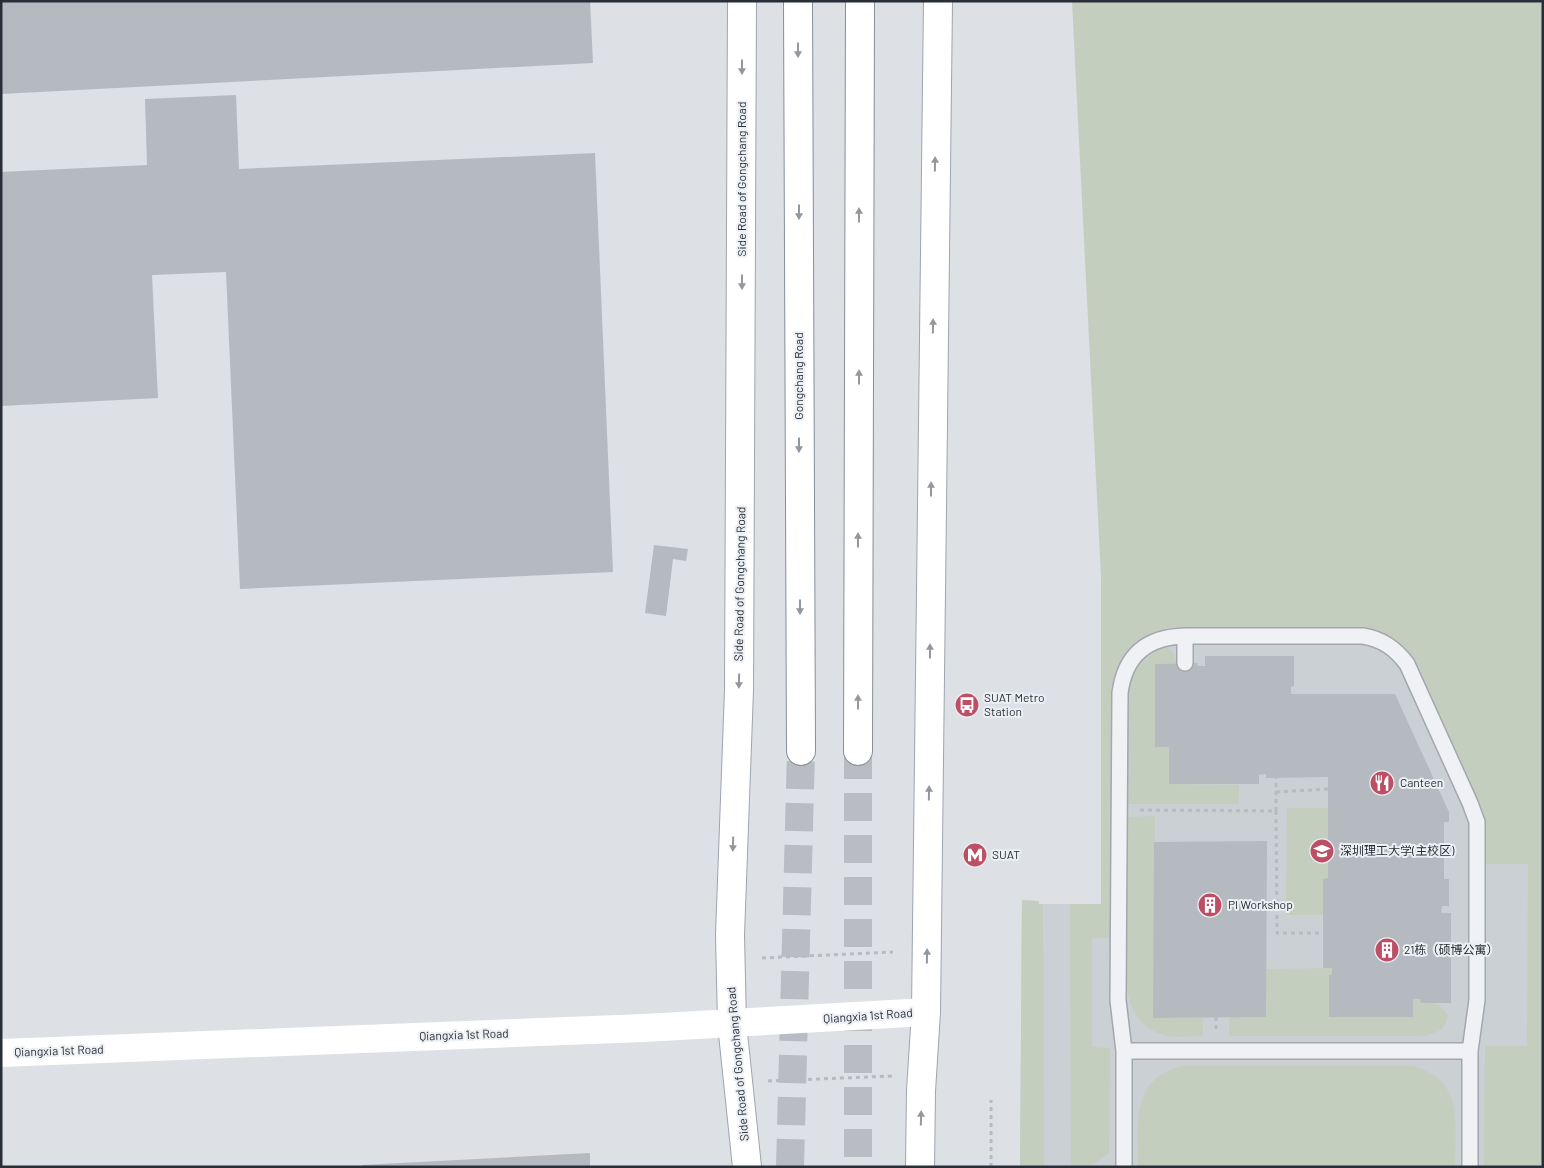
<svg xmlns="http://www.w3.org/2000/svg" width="1544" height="1168" viewBox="0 0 1544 1168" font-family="Barlow,'Noto Sans SC',sans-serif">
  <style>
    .built { fill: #cbd0d5 }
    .green { fill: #c3cebf }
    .building { fill: #b5bac1 }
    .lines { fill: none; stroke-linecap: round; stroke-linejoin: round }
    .highway-tunnel { stroke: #b9bdc3; stroke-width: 28; stroke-dasharray: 28 14; stroke-linecap: butt }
    .lane-casing { stroke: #a3a7ae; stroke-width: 18 }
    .primary-casing { stroke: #9ea5af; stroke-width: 30 }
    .highway-casing { stroke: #868f9a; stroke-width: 30 }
    .path { stroke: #b7bbc0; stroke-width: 3; stroke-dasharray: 4 4; stroke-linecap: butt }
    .lane { stroke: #eff1f4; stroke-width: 15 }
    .secondary { stroke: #fff; stroke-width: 28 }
    .primary { stroke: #fff; stroke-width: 28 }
    .highway { stroke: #fff; stroke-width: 28 }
    .oneway { fill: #94979c }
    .labels { text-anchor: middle; stroke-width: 4; stroke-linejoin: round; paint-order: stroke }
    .street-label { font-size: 12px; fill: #282f39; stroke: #eceff3 }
    .poi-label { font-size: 12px; fill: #282f39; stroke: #eceff3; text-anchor: start }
  </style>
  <rect width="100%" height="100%" fill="#dde0e5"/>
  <!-- built -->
  <path class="built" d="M1101,578L1446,580L1543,801V1167H1020L1022,900L1038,901L1039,904H1101Z"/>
  <!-- green -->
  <path class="green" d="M1072,1H1543V1167H1484L1485,1046H1527L1528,864H1486V831L1482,809L1418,666C1404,642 1385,630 1358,627H1175C1137,633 1116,655 1111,693L1110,938H1092V1047L1110,1048L1109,1153L1089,1167H1071L1070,904H1101V578Z
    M1159,648C1171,646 1175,652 1176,663L1155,664V747H1169V784L1239,785V804H1128L1129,685L1138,665L1148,655Z
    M1287,808H1328V878L1323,879V915H1286Z
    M1155,816L1154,1018H1203V1036C1192,1036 1179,1038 1168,1036C1143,1032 1128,1009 1127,986L1128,817Z
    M1022,900L1038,901L1039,904H1043L1044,1167H1020Z
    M1332,968V975H1329L1330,1017H1413V999C1427,999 1442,1003 1448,1016C1446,1031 1433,1035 1421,1036H1229V1017H1266V969Z
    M1183,1066H1411C1465,1078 1455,1124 1455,1167H1138C1138,1125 1130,1077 1183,1066Z"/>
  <!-- building -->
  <path class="building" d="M1,1H590L593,63L1,94Z
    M236,95L239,169L595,153L613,572L240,589L226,272L152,275L158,398L1,406V172L147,165L145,99Z
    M654,545L688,549L686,561L673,559L666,616L645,613Z
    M1205,656H1294V686L1291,687V694H1395L1449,812V822H1444V879H1449V906H1442L1441,913H1451V1003H1421L1420,999H1413V1017H1329V975H1332V968H1323V879L1328,878V777L1266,778V774L1259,775V784H1169V747H1155V664L1197,663L1198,666H1205Z
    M1267,841L1266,1017L1153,1018L1154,842Z
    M590,1153V1167H362V1165Z"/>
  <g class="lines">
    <!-- highway-tunnel -->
    <path class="highway-tunnel" d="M858,751V1167
      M790,1167L801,751"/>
    <defs>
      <path id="lane" d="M1185,663V636
        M1124,1051H1470
        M1124,1167V1051L1118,1000L1120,693C1125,655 1147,637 1185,636H1363C1382,639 1395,648 1407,664L1470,803L1477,822V1000L1470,1051V1167"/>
      <path id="primary" d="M742,1L739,690L730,935L732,1024L747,1167
        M920,1167L921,1091L926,1012L938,1"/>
      <path id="highway" d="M798,1L801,751
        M858,751L860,1"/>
    </defs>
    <!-- lane casing -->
    <use href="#lane" class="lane-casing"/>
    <!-- primary casing -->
    <use href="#primary" class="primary-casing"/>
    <!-- highway casing -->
    <use href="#highway" class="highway-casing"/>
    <!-- path -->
    <path class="path" d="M1276,792L1328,789
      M1140,810L1276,811L1277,933H1323
      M1276,811V777
      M762,958L893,952
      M1216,1029V1017
      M768,1081L893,1076
      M991,1167V1100"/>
    <!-- lane -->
    <use href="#lane" class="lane"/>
    <!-- secondary -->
    <path class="secondary" d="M1,1053L644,1028L926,1012"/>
    <!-- primary -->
    <use href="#primary" class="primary"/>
    <!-- highway -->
    <use href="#highway" class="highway"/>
  </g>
  <!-- one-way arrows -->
  <defs><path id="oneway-solid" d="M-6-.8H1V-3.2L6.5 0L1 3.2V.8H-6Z" transform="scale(1.25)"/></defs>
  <g class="oneway">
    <use href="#oneway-solid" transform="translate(798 50) rotate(90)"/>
    <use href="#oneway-solid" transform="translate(742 67) rotate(90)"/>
    <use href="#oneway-solid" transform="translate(935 164) rotate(-89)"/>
    <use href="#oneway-solid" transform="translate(799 212) rotate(90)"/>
    <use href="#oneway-solid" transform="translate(859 215) rotate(-90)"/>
    <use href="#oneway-solid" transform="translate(742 282) rotate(90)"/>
    <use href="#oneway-solid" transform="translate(933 326) rotate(-89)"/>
    <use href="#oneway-solid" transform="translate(859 377) rotate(-90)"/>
    <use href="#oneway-solid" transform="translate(799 445) rotate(90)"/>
    <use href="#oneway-solid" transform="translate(931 489) rotate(-90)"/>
    <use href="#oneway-solid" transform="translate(858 540) rotate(-90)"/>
    <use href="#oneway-solid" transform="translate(800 607) rotate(90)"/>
    <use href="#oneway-solid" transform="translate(930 651) rotate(-90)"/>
    <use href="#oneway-solid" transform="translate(739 681) rotate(91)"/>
    <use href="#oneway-solid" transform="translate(858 702) rotate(-90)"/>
    <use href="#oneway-solid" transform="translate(929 793) rotate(-89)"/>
    <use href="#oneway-solid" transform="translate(733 844) rotate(92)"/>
    <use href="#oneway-solid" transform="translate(927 956) rotate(-89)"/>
    <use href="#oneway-solid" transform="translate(921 1118) rotate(-89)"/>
  </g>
  <!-- icons -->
  <defs>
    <symbol id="bus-disc" viewBox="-11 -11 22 22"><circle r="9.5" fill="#bd4f65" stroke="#eceff3"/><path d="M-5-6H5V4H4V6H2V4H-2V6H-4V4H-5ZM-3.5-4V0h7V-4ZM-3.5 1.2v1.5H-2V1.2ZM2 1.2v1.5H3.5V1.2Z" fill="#fff"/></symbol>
    <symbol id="restaurant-disc" viewBox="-11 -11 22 22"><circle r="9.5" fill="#bd4f65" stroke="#eceff3"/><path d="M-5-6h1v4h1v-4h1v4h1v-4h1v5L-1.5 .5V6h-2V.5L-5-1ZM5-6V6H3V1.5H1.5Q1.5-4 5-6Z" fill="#fff"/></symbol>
    <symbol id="university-disc" viewBox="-11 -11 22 22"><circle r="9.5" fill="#bd4f65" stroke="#eceff3"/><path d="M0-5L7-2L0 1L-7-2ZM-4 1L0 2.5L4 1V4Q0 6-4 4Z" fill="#fff"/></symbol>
    <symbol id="metro-disc" viewBox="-11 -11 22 22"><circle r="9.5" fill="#bd4f65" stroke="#eceff3"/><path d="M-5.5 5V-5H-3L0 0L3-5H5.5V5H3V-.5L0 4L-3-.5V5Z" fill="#fff"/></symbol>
    <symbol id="building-disc" viewBox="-11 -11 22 22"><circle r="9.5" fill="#bd4f65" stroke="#eceff3"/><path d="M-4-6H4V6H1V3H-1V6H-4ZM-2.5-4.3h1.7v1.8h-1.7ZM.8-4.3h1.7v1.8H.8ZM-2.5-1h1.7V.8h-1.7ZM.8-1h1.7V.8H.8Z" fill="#fff"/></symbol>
  </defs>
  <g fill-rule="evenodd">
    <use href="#bus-disc" x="953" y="691" width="28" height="28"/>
    <use href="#restaurant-disc" x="1368" y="769" width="28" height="28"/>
    <use href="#university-disc" x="1308" y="837" width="28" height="28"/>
    <use href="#metro-disc" x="961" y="841" width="28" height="28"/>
    <use href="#building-disc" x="1196" y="891" width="28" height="28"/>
    <use href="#building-disc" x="1373" y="936" width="28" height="28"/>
  </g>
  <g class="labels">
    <!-- street labels -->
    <g class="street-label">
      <text transform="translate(742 179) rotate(-90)" y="4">Side Road of Gongchang Road</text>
      <text transform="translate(799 376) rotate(-90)" y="4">Gongchang Road</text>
      <text transform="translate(740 584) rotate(-89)" y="4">Side Road of Gongchang Road</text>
      <text transform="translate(868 1016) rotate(-4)" y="4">Qiangxia 1st Road</text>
      <text transform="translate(464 1035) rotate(-2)" y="4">Qiangxia 1st Road</text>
      <text transform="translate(59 1051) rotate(-2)" y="4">Qiangxia 1st Road</text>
      <text transform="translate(738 1064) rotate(-95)" y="4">Side Road of Gongchang Road</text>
    </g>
    <!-- poi labels -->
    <g class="poi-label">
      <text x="984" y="702">SUAT Metro<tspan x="984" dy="14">Station</tspan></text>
      <text x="1400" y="787">Canteen</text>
      <text x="1340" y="855">深圳理工大学(主校区)</text>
      <text x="992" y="859">SUAT</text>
      <text x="1228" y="909">PI Workshop</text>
      <text x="1404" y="954">21栋（硕博公寓）</text>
    </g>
  </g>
  <!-- border -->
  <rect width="1544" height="1168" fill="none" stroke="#282f39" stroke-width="5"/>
</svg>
